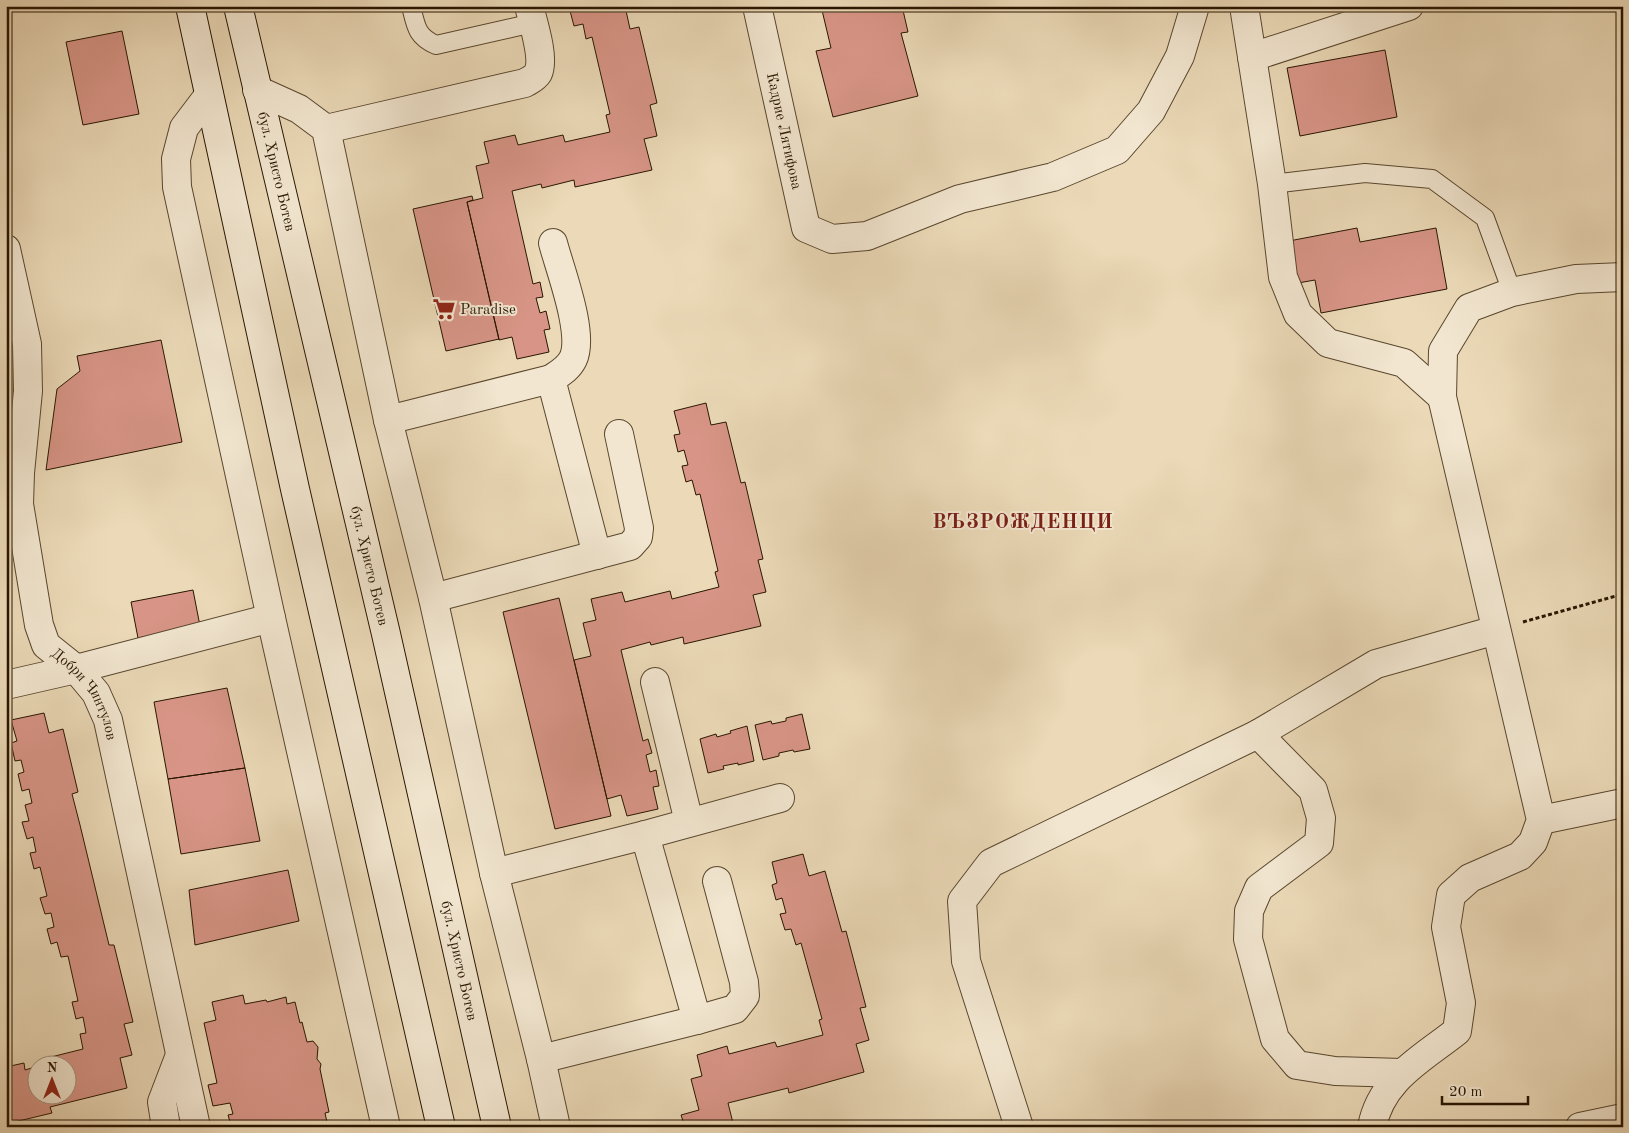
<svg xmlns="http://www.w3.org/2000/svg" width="1629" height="1133" viewBox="0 0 1629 1133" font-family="'Old Standard TT',serif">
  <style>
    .building { fill: #d89587; stroke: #281601 }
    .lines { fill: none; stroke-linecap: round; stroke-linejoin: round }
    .service-casing { stroke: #59472e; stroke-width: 20 }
    .minor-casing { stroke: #59472e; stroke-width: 30 }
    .secondary-casing { stroke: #281601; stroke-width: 30 }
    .path { stroke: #281601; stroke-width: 3; stroke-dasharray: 4 2.5; stroke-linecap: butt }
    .service { stroke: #f2e6d0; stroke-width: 18 }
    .minor { stroke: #f2e6d0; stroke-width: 28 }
    .secondary { stroke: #f2e6d0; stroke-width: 28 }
    .labels { text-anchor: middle; stroke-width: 4; stroke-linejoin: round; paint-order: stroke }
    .street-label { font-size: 15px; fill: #281601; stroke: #f2e6d0 }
    .poi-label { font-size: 15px; fill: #281601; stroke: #f2e6d0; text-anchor: start }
    .district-label { font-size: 20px; font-weight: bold; letter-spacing: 1px; fill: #7a1f14; stroke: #f2e6d0 }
  </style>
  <rect width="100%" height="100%" fill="#ebd9b7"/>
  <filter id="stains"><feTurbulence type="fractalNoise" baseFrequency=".004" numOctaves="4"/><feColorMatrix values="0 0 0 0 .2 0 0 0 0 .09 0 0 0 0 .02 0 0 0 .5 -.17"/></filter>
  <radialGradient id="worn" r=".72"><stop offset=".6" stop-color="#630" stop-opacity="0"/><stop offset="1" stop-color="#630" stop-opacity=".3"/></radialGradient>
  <!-- building -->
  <path class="building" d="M625,6L630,29L639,27L657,103L650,105L657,136L644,139L652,170L575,187L574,180L542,188L541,184L512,191L533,284L540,282L543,297L536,298L540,313L546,311L550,329L544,330L549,352L517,359L512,337L499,340L467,202L483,198L476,166L489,163L484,142L515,135L518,145L563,135L565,142L610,132L606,115L610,114L592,37L586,39L583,24L574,26L569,7Z
    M821,6H902L908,32L901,33L918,96L833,117L816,51L831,48Z
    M122,31L139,114L83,125L66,42Z
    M1385,50L1397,117L1300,136L1287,68Z
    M472,196L473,200L467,202L499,339L446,351L413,209Z
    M1357,228L1360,242L1436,228L1447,289L1321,313L1315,280L1298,283L1289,241Z
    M161,340L182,442L46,470L57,389L80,371L77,356Z
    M706,403L711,425L726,422L741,483L745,482L763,559L758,560L766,592L753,595L761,626L684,644L683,637L651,645L650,642L621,650L643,741L648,739L652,753L646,755L650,772L656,770L659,786L653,787L658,809L627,816L621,795L607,799L574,660L591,656L583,623L596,620L591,599L622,592L625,602L670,591L672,599L719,587L715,572L718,571L700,494L696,495L692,480L686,482L682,466L688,465L684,450L678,452L674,435L680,434L674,411Z
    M193,590L200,626L138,638L131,602Z
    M559,598L611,816L555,829L503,612Z
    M227,688L245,768L168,779L154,702Z
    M44,713L49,733L63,729L78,792L72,794L80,825L109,945H114L133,1022L124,1024L132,1055L120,1058L127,1088L50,1107L52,1113L6,1124V1074H8L6,1067L24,1063L25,1070L38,1066V1096H68V1066H41L39,1060L83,1049L80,1034L86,1033L83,1017L76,1019L72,1002L78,1001L68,956L61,957L57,942L51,944L47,929L54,927L51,913L45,914L40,898L47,896L40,867L34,869L30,853L36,852L33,837L27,839L22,822L29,821L25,805L32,803L29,789L22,791L18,774L24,772L21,760L15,761L11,743L17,741L11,720Z
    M802,714L810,749L794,752L793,750L779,753V756L763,760L755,725L771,721L772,724L786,721V718Z
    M747,726L754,761L738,765V763L723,766L724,769L708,773L700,739L716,734L717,737L731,733L730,731Z
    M245,768L260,841L181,854L168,779Z
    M803,854L809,876L825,871L842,932L846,931L866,1007L860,1008L869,1040L856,1044L864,1072L789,1093L788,1088L728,1103L734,1127H685L681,1115L699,1110L691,1079L702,1076L697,1055L727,1046L729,1054L775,1042L777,1047L823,1035L819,1020L822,1019L801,943L796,945L791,929L785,930L780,914L786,913L782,898L776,900L772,885L777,883L772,862Z
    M288,870L299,921L195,945L189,890Z
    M243,995L245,1004L266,1000L267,1002L286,997L287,1004L295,1002L300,1023L302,1022L307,1042L313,1041L318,1047L317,1059L321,1064L320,1069L329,1112L325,1113L328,1127H218V1125L230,1122L228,1115L233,1114L230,1103L213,1106L208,1085L217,1083L204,1023L216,1020L212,1002Z"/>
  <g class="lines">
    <defs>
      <path id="service" d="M411,6C416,26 416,36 436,45L533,23
        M1272,184L1365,173L1432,179L1485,218L1512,292"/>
      <g id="minor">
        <path id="s1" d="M757,6L806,228L832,239L867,236L960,199L1053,177L1117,150L1151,111L1180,56L1195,6"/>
        <path d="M1244,6L1272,184L1283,277L1298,314L1328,343L1404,363L1442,397"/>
        <path d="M1252,57L1409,6"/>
        <path d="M257,90L299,109L326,129L388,420L433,598L494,873L541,1059L556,1127"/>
        <path d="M209,95L184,128L176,159L177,187L271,618L386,1127"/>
        <path d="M326,129L525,83C530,80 535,78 538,73C545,59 533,22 529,6"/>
        <path id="s2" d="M6,249L27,344L28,391L20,473L19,504L39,625L46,645L76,669L96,693L108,720L196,1127"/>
        <path d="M551,379L597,555"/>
        <path d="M388,420L551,379C560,373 568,369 573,359C585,334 560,270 553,243"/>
        <path d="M433,598L630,546L638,537L639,528L619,434"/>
        <path d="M655,682L689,822"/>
        <path d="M6,685L76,669L271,618"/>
        <path d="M1258,734L1313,790L1321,818L1319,843L1259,888L1249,911L1248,939L1275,1039L1297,1065L1335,1071L1402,1073"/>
        <path d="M1541,820L1623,803"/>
        <path d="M645,835L697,1020"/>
        <path d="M494,873L645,835L780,798"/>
        <path d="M541,1059L697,1020L735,1009L745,996L744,982L717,881"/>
        <path d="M166,1127L162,1102L180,1055"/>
        <path d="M1019,1127L966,961L962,901L991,863L1258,734L1376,664L1496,630"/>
        <path d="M1372,1127C1381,1079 1422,1059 1457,1031L1461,1003L1446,927L1451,895L1470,878L1520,856L1533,842L1541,820L1442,397L1443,351L1469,308L1512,292L1576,279L1623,277"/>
        <path d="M1580,1127L1623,1118"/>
      </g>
      <g id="secondary">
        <path d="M190,6L295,489L441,1127"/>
        <path id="s3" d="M238,6L386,634L497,1127"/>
      </g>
    </defs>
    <!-- service casing -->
    <use href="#service" class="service-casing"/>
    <!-- minor casing -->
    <use href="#minor" class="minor-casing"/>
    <!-- secondary casing -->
    <use href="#secondary" class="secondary-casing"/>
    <!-- path -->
    <path class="path" d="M1523,622L1623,594"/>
    <!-- service -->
    <use href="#service" class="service"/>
    <!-- minor -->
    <use href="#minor" class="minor"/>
    <!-- secondary -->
    <use href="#secondary" class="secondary"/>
  </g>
  <!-- icons -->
  <defs>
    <symbol id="supermarket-bare" viewBox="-9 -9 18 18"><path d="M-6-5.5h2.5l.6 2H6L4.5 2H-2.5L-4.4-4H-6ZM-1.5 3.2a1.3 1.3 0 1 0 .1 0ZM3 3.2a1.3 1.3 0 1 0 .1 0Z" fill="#8f2418" stroke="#f2e6d0" stroke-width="2.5" paint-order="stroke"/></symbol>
  </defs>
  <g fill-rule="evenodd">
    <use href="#supermarket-bare" x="428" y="293" width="32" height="32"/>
  </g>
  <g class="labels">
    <!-- street labels -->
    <g class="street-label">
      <text dy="5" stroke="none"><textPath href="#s1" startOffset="128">Кадрие Лятифова</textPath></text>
      <text dy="5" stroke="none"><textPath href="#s3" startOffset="170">бул. Христо Ботев</textPath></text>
      <text dy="5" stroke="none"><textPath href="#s3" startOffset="575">бул. Христо Ботев</textPath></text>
      <text dy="5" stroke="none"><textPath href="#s2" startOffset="466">Добри Чинтулов</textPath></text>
      <text dy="5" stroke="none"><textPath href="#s3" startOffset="980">бул. Христо Ботев</textPath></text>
    </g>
    <!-- poi labels -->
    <g class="poi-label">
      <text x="460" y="314">Paradise</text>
    </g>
    <!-- district labels -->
    <g class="district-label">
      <text x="1023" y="528">ВЪЗРОЖДЕНЦИ</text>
    </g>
  </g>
  <!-- margin -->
  <rect width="1629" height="1133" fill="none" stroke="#ebd9b7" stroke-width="25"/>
  <rect x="8" y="8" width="1614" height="1118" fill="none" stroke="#281601" stroke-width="2.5"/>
  <rect x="12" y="12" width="1604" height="1108" fill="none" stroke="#281601"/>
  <!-- north arrow -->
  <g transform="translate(52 1080)"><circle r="24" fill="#f2e6d0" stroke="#a1937d"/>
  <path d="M0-4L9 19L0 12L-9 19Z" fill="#8f2418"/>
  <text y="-8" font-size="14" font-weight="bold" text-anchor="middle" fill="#281601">N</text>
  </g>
  <!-- scale -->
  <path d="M1442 1096v8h86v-8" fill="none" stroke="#281601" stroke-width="2.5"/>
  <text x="1449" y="1096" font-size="15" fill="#281601" stroke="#f2e6d0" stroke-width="4" paint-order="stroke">20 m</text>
  <rect width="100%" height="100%" filter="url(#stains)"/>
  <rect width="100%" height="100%" fill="url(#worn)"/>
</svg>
